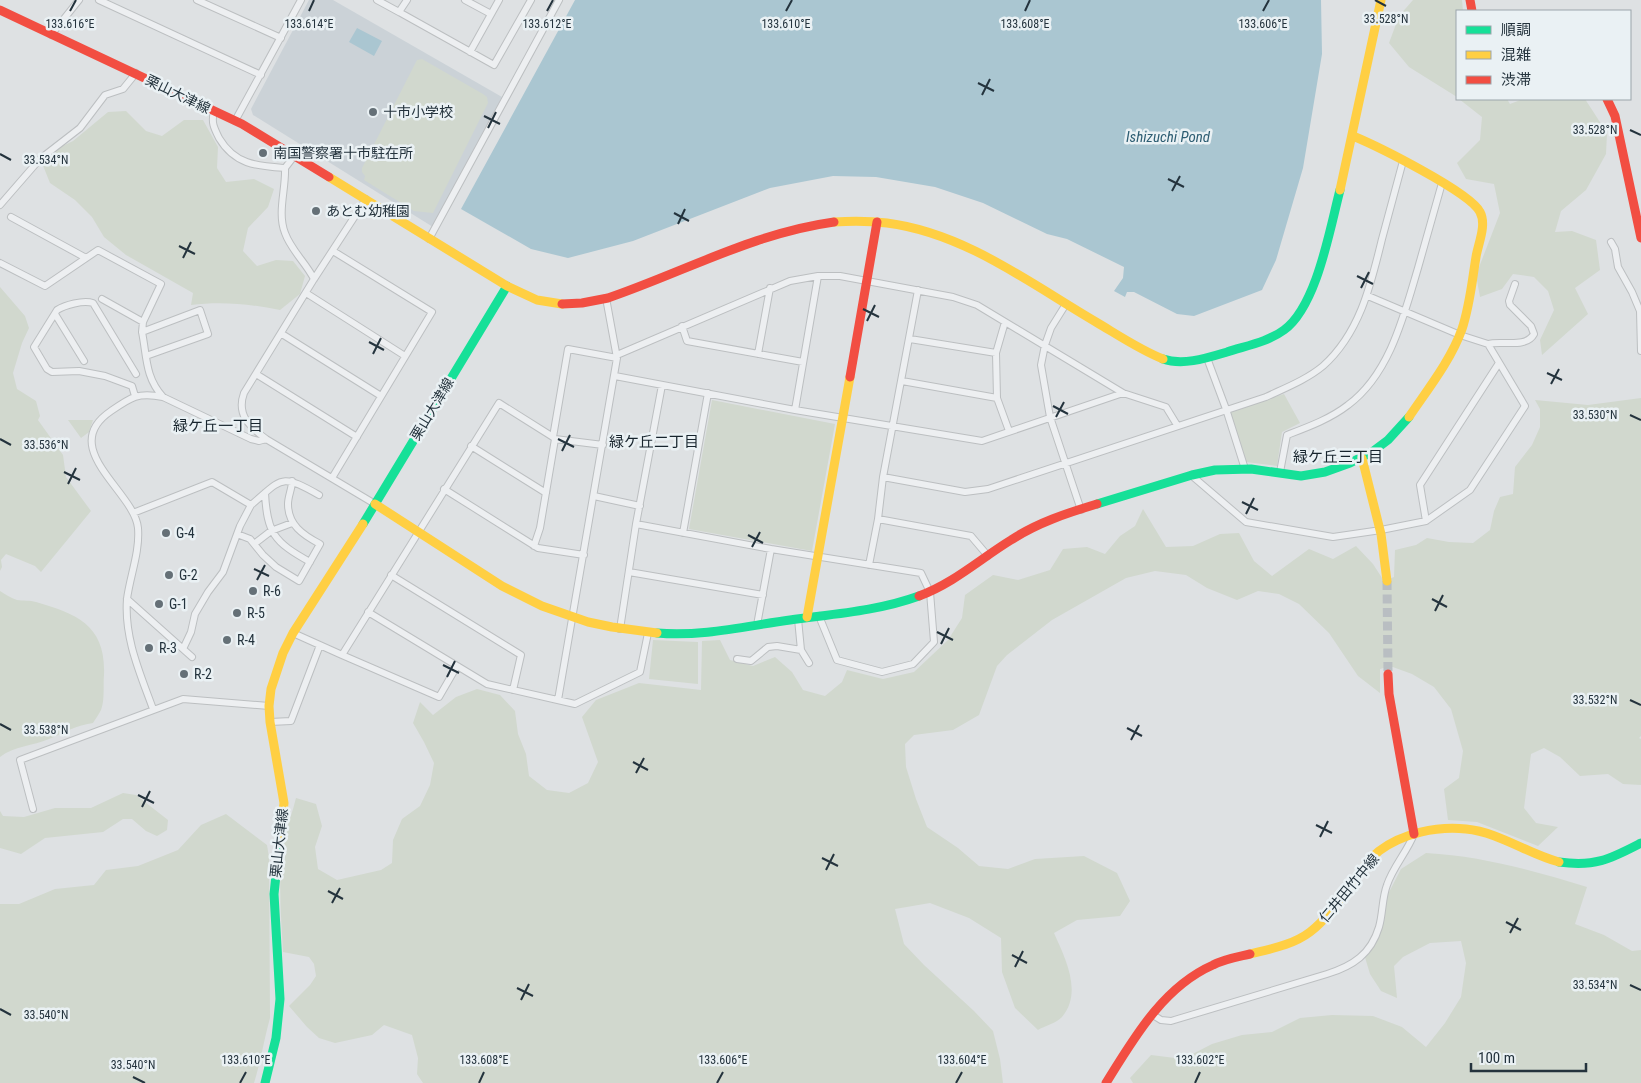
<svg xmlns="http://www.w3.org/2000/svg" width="1641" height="1083" viewBox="0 0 1641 1083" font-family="'Roboto Condensed','Noto Sans JP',sans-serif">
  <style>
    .built { fill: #cbd2d7 }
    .green { fill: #d1d8ce }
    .water { fill: #aac6d1 }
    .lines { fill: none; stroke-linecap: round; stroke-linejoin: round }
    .secondary-tunnel { stroke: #b9bec2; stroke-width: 9; stroke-dasharray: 9 4.5; stroke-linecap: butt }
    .street-casing { stroke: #bcbfc1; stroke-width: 8 }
    .street { stroke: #edeff1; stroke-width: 6 }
    .fast { stroke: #16e098; stroke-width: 9 }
    .slow { stroke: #ffcf43; stroke-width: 9 }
    .jam { stroke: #f24e42; stroke-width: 9 }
    .ticks { fill: none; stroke: #24333d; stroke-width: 2 }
    .poi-dot { fill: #657077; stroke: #eaf1f4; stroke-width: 2 }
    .labels { text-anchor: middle; stroke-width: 5; stroke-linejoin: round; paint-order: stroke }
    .street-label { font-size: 14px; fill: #24333d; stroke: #eaf1f4 }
    .poi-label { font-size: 14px; fill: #24333d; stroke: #eaf1f4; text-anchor: start }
    .water-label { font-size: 15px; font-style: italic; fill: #2d5d72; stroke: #eaf1f4 }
    .neighbourhood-label { font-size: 15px; fill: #17242d; stroke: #eaf1f4 }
    .ticks-label { font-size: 12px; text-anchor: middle; fill: #24333d; stroke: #eaf1f4; stroke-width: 5; stroke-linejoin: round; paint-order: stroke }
  </style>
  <rect width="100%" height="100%" fill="#dee1e3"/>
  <!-- built -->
  <path class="built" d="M309,0H333L502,97L433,227L253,115L251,109Z"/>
  <!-- green -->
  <path class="green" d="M1413,0H1462L1463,11H1457V97L1409,67L1389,43L1399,16Z
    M422,59L483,94L487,97L488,103L433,213L414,211L364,180L365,176L362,172V168L417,60Z
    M1459,99H1507L1510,104L1523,99H1585L1607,133L1606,154L1586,190L1561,211L1555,232L1572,231L1596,240L1600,270L1575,288L1588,314L1542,355L1540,340L1554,310L1548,291L1534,277L1513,274L1502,289L1480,297L1476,275L1500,213L1494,184L1466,179L1457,163L1480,140L1482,117Z
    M126,111L146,131L162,136L184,120H203L218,147L217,168L226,182L254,179L274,189L268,207L248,228L243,251L257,266L276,260L293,261L305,276L300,294L280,310C250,304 221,301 191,305L193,293L126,255L104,237L92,217L75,200L50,183L42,163L54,150L73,141L108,112Z
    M0,287L25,316L29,328L22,343L13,373L17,389L36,401L40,416L38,420L63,455L66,477L91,511L41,572L35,566L6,554L1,560L2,567L0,571Z
    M1284,394L1300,423L1282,432L1277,466L1246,462L1230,411Z
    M1641,398V736L1639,738L1641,739V785L1623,784L1608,774L1580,776L1560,757L1544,748L1531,754L1524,808L1536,823L1558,827L1538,846L1477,822L1448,820L1444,789L1459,778L1463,751L1451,709L1434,687L1412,674L1390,666L1380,669V693L1358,676L1329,633L1299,604L1279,594L1258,591L1237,600L1207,588L1186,575L1155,571L1126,578L1052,620L1007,655L997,666L979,715L953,730L914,735L905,744L906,767L916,799L927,827L958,848L979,866L1008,869L1035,859L1084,856L1117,873L1130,901L1120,916L1077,920L1054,933C1065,958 1083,992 1062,1017C1057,1023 1044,1026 1038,1030L1015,1008L1002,972L1001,938L969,918L930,903L895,909L904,944L924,965L974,1011L993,1031L1000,1059L1003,1083H423L417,1074L418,1058L412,1035L384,1025L372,1035L335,1043L319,1038L307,1027L289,1006L310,985L316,976L314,964L309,957L283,952C281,913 277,873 285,836C288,823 293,811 296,798L316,804L322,826L315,847L318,869L337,880L381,870L392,863L393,840L402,819L420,806L430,785L434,763L424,742L413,723L420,702L433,715L456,697L477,689L500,695L515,711L518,734L526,754L529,776L547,790L569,793L588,783L598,762L582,717L596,700L639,683L701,690L702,641L720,640L730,660L753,666L775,657L792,672L803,690L825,696L842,682L847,670L883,679L914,672L948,640L962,618L965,595L993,575L1018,580L1050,570L1063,549L1087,547L1105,554L1120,536L1135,526L1143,509L1166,547L1193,546L1220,534L1239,533L1254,561L1272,576L1309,549L1333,559L1356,546L1373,564L1384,581L1394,577L1395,550L1416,545L1427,538L1449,542L1473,543L1490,530L1494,511L1500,497L1513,494L1515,467L1532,445L1540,427V409L1535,400L1588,405Z
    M712,400L835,424L812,551L689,529Z
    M68,420H93L89,432L81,438Z
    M0,591C5,594 11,598 17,600C23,601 30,600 36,602C78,614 106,626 104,675C103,685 105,700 101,710C99,714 96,718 93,723C74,726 66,732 49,739C33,746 14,746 0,757Z
    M653,640L698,642V684L649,679Z
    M123,793L136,795L168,820L167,830L157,836L146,831L132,819H123L103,832L45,838L21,854L0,848V811L3,816L24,817L55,808H91Z
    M226,814L267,845L269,857L270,1018C264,1039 261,1061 254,1083H0V904H19L55,889L94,885L106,870L138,866L178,850L201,825Z
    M1426,853C1482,856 1534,871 1587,887L1575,924L1604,935L1632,951L1641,950V1083H1133L1130,1078L1151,1055L1183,1059L1212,1044L1242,1035L1272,1032L1300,1018L1332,1015L1373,1016L1402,1027L1426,1047L1445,1023L1461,997L1466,963L1461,941L1430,943L1403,957L1394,966L1397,998L1381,991L1370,974L1364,954L1378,927L1387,896L1401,869Z"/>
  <!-- water -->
  <path class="water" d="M575,0H1321L1322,54L1303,168L1276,260L1262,290L1194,316L1177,314L1134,292H1127L1125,297L1114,291L1123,278L1124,267L1067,239L1047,234L983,203L935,187L876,177L833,176L770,188L633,241L568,258L531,249L461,209Z
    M357,28L382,41L374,56L349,42Z"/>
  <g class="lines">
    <!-- secondary-tunnel -->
    <path class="secondary-tunnel" d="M1387,581L1388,674"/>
    <defs>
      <path id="street" d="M99,0L261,75
        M197,0L281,38
        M377,0L399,12
        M407,0L399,12L494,65L531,0
        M465,0L491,14
        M51,35L79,0
        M470,52L499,0
        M214,112C211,122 214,128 219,138C235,165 257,166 285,168
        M235,121L301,0
        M295,155L285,168C286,189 277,213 285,233C291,250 306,263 314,279
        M366,199L314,279L244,393C236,415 250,427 266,439L375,504
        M0,205L40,159L80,128L105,95L123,89L136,73
        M11,217L86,258
        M429,239L559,0
        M1611,242L1615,249L1618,267L1632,292L1640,311L1641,351
        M0,263L45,286L98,250L161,284L143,322L142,332
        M306,293L405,356
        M102,299L143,322
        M1066,304L1051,328L1045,345L1041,365L1050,417L1081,510
        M55,314L84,361
        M1005,322L996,353L997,398L1009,431
        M682,326L687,341L803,362
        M282,334L381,396
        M910,339L996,353
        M1488,344C1501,340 1526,349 1534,334L1531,326L1510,305L1509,301L1515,284
        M758,354L770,288
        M617,355L790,281L818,276H840L953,297L977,305L1123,393L1166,407L1177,425
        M146,356L208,334L200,310L142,332C147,357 145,377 163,397
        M1207,358L1226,409L1245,469
        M256,374L357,437
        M615,376L795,410L982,441L1123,393
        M902,381L997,398
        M135,396L132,386L105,376L79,371L52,372L47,369L34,347L57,310C65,305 83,300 93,303L136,374
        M795,410L818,276
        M555,439L603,445
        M471,446L546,493
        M1280,472L1287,435C1308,427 1330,419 1348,405C1390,374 1404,315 1418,268C1426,240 1434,212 1442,183
        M1191,475L1246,522L1333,537L1381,530L1426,521L1470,490L1525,406L1488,344L1460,335L1368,296
        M883,477L965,492L988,489L1266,397C1285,388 1306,380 1323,366C1360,333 1371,284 1382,239C1389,213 1396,187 1403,161
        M332,478L432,312L333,251
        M444,489L538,548L584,555
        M265,493C267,533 274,542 310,562
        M594,496L640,506
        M251,505C283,478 280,473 319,495
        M133,513L212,482L251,505L240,526L223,572L208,592L195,614L191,632L183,649
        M878,519L971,536L988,556
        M1426,521L1420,485L1499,363
        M636,524L771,549L921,573L930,592L934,642L913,664L882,672L837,660L819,616
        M683,533L708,393
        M237,534L250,539L263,555L276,567L299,581L320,544C303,535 288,525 288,504C288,496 292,489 292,481
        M254,544L271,531L292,523
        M534,546L540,528L555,439L553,437
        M869,565L878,519L883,477L918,290
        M629,572L763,595
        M391,575L521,655L513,690
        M127,599L192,657
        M368,612L487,684L575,704L640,672L648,633
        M798,619L801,650L809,663
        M757,625L771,549
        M620,629L636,524L662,385
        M293,633L342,655L499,403L553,437L568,349L617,358
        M342,655L439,697L457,666
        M737,659L751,661L768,647L777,646L801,650
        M558,700L617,358L606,298
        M153,709C140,673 124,638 127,599C130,576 140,552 138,528C135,492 56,448 111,411C131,397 138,392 163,397L251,439L259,441L266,439
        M270,722L291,721L320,645
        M33,809L20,760L183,699L269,706
        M1153,1015L1161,1020L1171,1021L1327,974C1353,966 1371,954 1379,927C1383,913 1382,898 1387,885C1393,867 1407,852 1414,834"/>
    </defs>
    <!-- street casing -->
    <use href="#street" class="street-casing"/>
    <!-- street -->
    <use href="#street" class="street"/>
    <!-- fast -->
    <path class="fast" d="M1163,359C1183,366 1207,358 1227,352C1245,346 1268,342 1284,330C1317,306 1330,228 1340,190
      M1097,504L1192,475L1215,470L1251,469L1301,476L1325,472L1350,463L1372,452L1388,440L1409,417
      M363,524L507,286
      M657,633C702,637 746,626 790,620C833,614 878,611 919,596
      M1559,862C1596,867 1610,859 1641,843
      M265,1083L276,1038L280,999L274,894L280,838"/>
    <!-- slow -->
    <path class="slow" d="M1353,136C1377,146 1470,192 1480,212C1487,225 1478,244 1476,257C1472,281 1470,305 1462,329C1451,360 1428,389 1409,417
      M329,177L507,286L537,300L562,304
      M1340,190L1381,0
      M834,222C852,221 870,221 887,223C965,233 1031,284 1096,322C1118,335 1140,350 1163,359
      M1362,458L1381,534L1387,581
      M375,504L502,586L542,606L588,622L612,627L657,633
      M807,617L850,377
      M280,838L284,803L270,722L269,706L271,689L283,653L293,633L363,524
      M1250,954C1270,949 1293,945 1310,932C1328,918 1341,898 1354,880C1362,870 1369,859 1379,851C1403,833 1437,826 1466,829C1499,832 1528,854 1559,862"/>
    <!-- jam -->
    <path class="jam" d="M1470,0L1472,11
      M0,10L242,124L329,177
      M1607,99L1615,116L1641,238
      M562,304L582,303L608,298C684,272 754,233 834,222
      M850,377L877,222
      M919,596C954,583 980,559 1011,540C1037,523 1067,513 1097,504
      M1388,674L1389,694L1414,834
      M1106,1083C1134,1038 1163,987 1213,965C1224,959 1237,957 1250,954"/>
  </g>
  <!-- ticks -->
  <path class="ticks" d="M1375,0L1386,6M70,11L76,0M309,11L314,0M547,11L553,0M786,11L792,0M1025,11L1030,0M1263,11L1269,0M978,83L994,91M982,95L990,79M484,116L500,124M488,128L496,112M1630,130L1641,135M0,154L11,160M1168,179L1184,187M1172,191L1180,176M674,213L689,221M678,224L685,209M179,246L195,254M183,258L191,242M1357,276L1373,284M1361,288L1369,272M863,309L879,317M867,321L875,305M369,342L384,350M373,354L381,338M1547,373L1562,380M1551,384L1559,369M1053,406L1068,414M1630,415L1641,420M1056,417L1064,402M0,439L11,445M558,439L574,447M562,451L570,435M64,472L80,480M68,484L76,468M1242,502L1258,510M1246,514L1254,498M748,535L763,543M752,547L760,532M254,569L269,576M257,580L265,565M1432,599L1447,607M1435,611L1443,595M937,632L953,640M941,644L949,628M443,665L459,673M447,677L455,661M1630,700L1641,705M0,724L11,730M1127,728L1142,736M1131,740L1139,725M633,762L648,770M636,773L644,758M138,795L154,803M142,807L150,791M1316,825L1332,833M1320,837L1328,821M822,858L838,866M826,870L834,854M328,891L343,899M332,903L340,888M1506,922L1521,930M1510,933L1518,918M1012,955L1027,963M1015,967L1023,951M1630,985L1641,990M517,988L533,996M521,1000L529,984M0,1009L11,1015M133,1077L145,1083M240,1083L246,1072M479,1083L484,1072M717,1083L723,1072M956,1083L962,1072M1195,1083L1200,1072"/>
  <!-- markers -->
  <g class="poi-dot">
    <circle cx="373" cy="112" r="5"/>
    <circle cx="263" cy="153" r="5"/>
    <circle cx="316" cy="211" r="5"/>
    <circle cx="166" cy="533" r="5"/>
    <circle cx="169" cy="575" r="5"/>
    <circle cx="253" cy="591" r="5"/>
    <circle cx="159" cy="604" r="5"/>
    <circle cx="237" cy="613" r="5"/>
    <circle cx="227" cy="640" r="5"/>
    <circle cx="149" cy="648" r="5"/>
    <circle cx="184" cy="674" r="5"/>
  </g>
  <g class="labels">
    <!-- street labels -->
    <g class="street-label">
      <text transform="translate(178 94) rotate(26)" y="5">栗山大津線</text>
      <text transform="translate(432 409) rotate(-59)" y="5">栗山大津線</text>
      <text transform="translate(279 843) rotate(-84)" y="5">栗山大津線</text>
      <text transform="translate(1349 888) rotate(-50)" y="5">仁井田竹中線</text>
    </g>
    <!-- poi labels -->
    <g class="poi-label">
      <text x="383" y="117">十市小学校</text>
      <text x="273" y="158">南国警察署十市駐在所</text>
      <text x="326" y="216">あとむ幼稚園</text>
      <text x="176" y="538">G-4</text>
      <text x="179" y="580">G-2</text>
      <text x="263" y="596">R-6</text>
      <text x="169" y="609">G-1</text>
      <text x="247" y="618">R-5</text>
      <text x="237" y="645">R-4</text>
      <text x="159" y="653">R-3</text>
      <text x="194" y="679">R-2</text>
    </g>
    <!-- water labels -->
    <g class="water-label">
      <text x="1168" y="142">Ishizuchi Pond</text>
    </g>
    <!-- neighbourhood labels -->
    <g class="neighbourhood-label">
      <text x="218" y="431">緑ケ丘一丁目</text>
      <text x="654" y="447">緑ケ丘二丁目</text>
      <text x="1338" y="462">緑ケ丘三丁目</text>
    </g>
  </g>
  <g class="ticks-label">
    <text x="1386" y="23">33.528°N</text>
    <text x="70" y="28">133.616°E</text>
    <text x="309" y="28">133.614°E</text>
    <text x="547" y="28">133.612°E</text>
    <text x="786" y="28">133.610°E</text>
    <text x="1025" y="28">133.608°E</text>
    <text x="1263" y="28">133.606°E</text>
    <text x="1595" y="134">33.528°N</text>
    <text x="46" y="164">33.534°N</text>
    <text x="1595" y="419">33.530°N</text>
    <text x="46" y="449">33.536°N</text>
    <text x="1595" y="704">33.532°N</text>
    <text x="46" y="734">33.538°N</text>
    <text x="1595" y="989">33.534°N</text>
    <text x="46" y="1019">33.540°N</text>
    <text x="246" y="1064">133.610°E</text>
    <text x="484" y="1064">133.608°E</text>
    <text x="723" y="1064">133.606°E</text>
    <text x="962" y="1064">133.604°E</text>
    <text x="1200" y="1064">133.602°E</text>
    <text x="133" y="1069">33.540°N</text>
  </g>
  <!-- legend -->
  <rect x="1456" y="10" width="175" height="90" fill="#eaf1f4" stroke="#9ba5ab"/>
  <rect x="1466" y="26" width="25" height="8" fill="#16e098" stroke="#9ba5ab"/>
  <text x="1501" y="35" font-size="15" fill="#24333d">順調</text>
  <rect x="1466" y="51" width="25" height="8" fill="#ffcf43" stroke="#9ba5ab"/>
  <text x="1501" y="60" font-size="15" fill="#24333d">混雑</text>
  <rect x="1466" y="76" width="25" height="8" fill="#f24e42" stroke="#9ba5ab"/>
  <text x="1501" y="85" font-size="15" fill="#24333d">渋滞</text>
  <!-- scale -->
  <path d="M1471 1063v8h115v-8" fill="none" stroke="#24333d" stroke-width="2.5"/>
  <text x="1478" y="1063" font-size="15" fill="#24333d" stroke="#eaf1f4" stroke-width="4" paint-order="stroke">100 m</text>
</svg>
